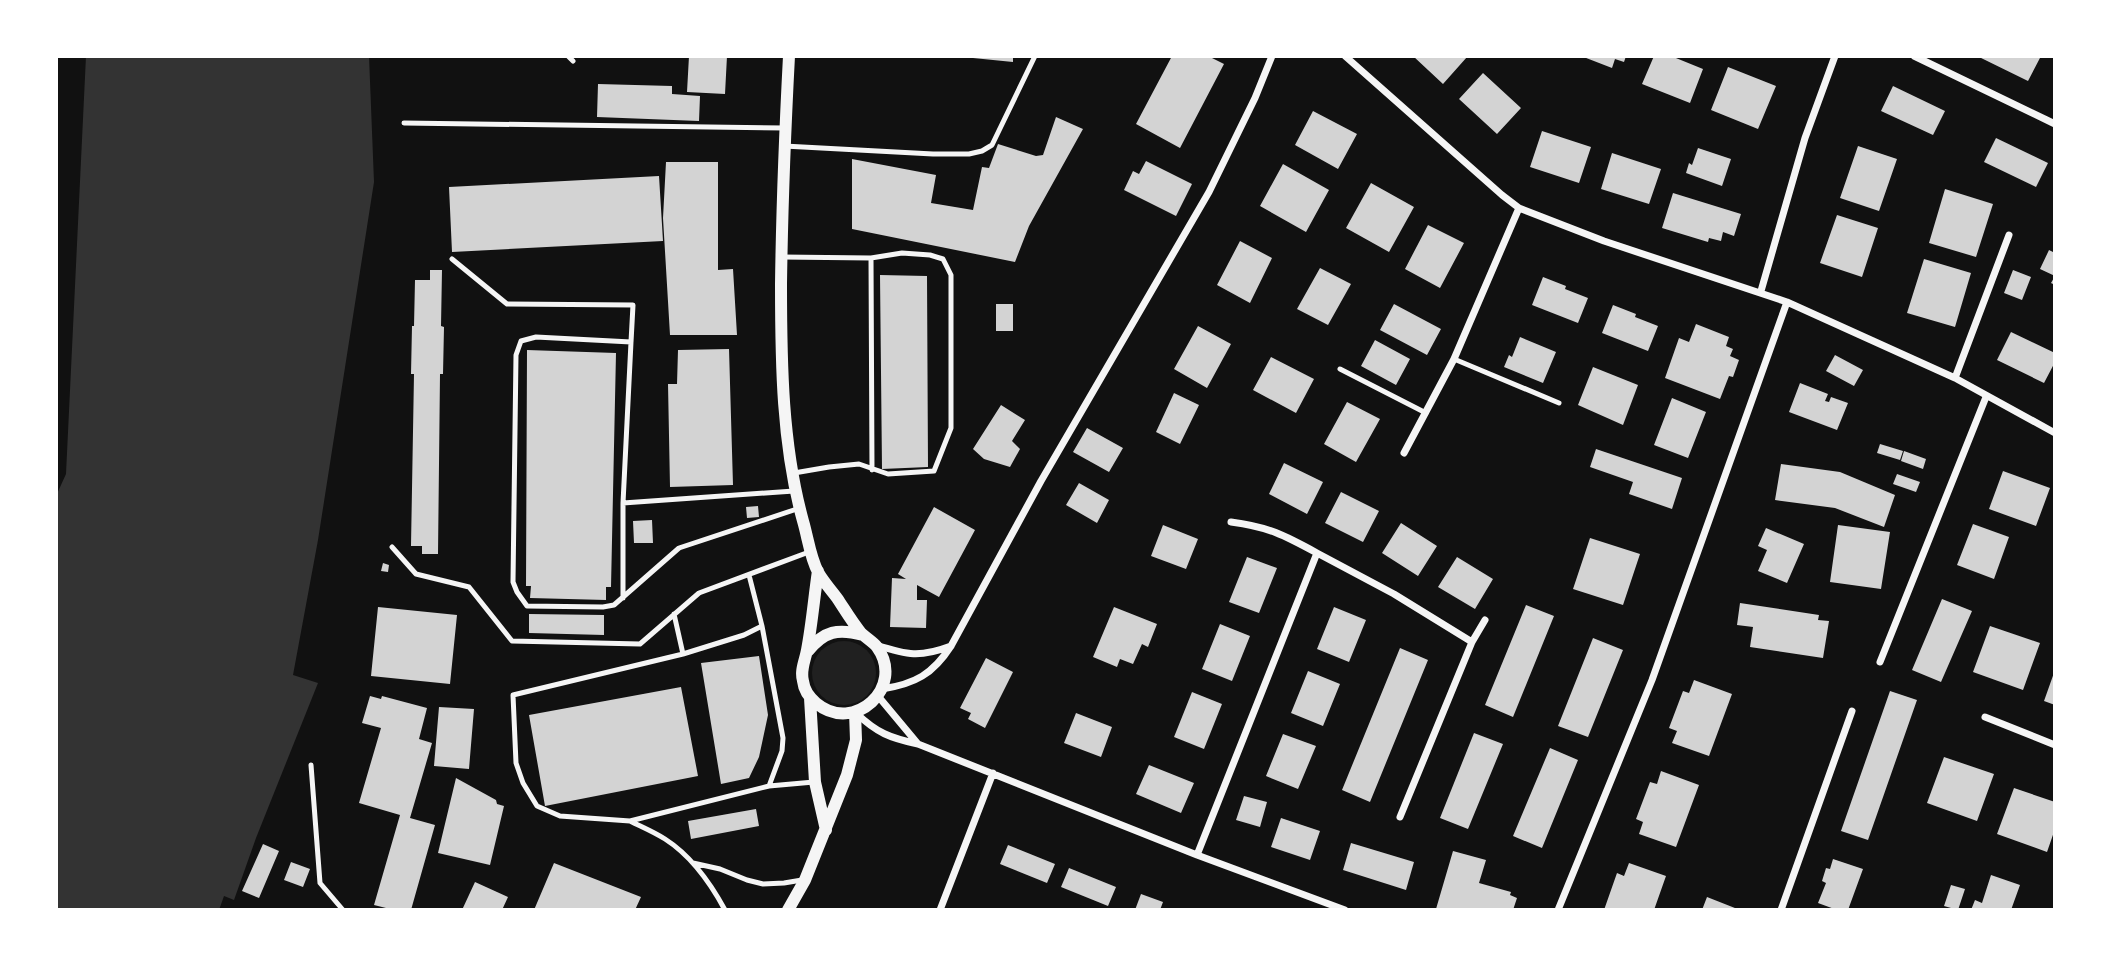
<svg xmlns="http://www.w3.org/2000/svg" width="2111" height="966" viewBox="0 0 2111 966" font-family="Commissioner,sans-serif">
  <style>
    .green { fill: #202020 }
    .water { fill: #333 }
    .building { fill: #d3d3d3 }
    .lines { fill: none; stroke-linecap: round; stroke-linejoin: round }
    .service { stroke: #f5f5f5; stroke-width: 5 }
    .minor { stroke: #f5f5f5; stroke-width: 7 }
    .tertiary { stroke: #f5f5f5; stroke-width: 12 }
  </style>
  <rect width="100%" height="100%" fill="#111"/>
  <!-- green -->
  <path class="green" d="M812 673a32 32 0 1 1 64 0a32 32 0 1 1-64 0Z"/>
  <!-- water -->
  <path class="water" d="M86,56H369L374,182L318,540L293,675L318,683L256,838L234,900L224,896L219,910H56V496L66,474Z"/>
  <!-- building -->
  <path class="building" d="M689,56H727L725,94L687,92Z
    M973,56H1013V62L973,58Z
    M1172,56H1208L1224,64L1180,148L1136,124Z
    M1413,56H1466L1467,57L1443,84Z
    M1581,56H1626L1624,62L1615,59L1612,68Z
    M1654,56H1671L1703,69L1690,103L1642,84Z
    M1977,56H2041L2028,81Z
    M1728,67L1776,86L1758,129L1711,110Z
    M1483,73L1521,108L1497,134L1459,99Z
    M598,84L672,86V94L700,96L699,121L597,117Z
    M1893,86L1945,111L1933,135L1881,111Z
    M1313,111L1357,134L1338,169L1295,145Z
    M1056,117L1083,129L1029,226L1015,262L852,229V159L936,175L931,203L973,210L982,167L989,168L998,144L1036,156L1043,155Z
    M1542,131L1591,147L1579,183L1530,167Z
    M1996,138L2048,163L2036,187L1984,162Z
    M1858,146L1897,159L1879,211L1840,198Z
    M1698,148L1731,159L1722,186L1686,173L1689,163L1692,165Z
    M1612,153L1661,169L1649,204L1601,189Z
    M1146,161L1192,184L1176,216L1124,190L1133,171L1139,174Z
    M666,162H718V270L733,269L737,335H670L663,218Z
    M1283,164L1329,190L1306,232L1260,206Z
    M659,176L663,241L452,252L449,187Z
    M1371,183L1414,207L1389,252L1346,228Z
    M1945,189L1993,204L1976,257L1929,243Z
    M1673,193L1741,214L1734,236L1723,232L1721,241L1709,238L1708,242L1662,228Z
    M1837,215L1878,228L1862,277L1820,263Z
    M1428,225L1464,243L1440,288L1405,269Z
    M1240,241L1272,258L1250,303L1217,285Z
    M2049,250L2055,253V285L2051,283L2055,276L2040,269Z
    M1924,259L1971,273L1955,327L1907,313Z
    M1320,268L1351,284L1328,325L1297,309Z
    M430,270H442L441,326L444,327L443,374H440L438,554H422V546H411L414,374H411L412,326H414L415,280H430Z
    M2013,270L2031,277L2022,300L2004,293Z
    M880,275L927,276L928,467L882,469Z
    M1543,277L1566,286L1565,289L1588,298L1578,323L1532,305Z
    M996,304H1013V331H996Z
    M1394,304L1441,329L1427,355L1380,330Z
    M1613,305L1636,314L1635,317L1658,326L1648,351L1602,333Z
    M1696,324L1729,337L1726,346L1733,349L1730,356L1739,360L1733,377L1729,376L1720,399L1665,378L1679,338L1689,342Z
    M1198,326L1231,344L1207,388L1174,369Z
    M2011,332L2055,353V362L2044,383L1997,360Z
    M1520,337L1556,352L1543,383L1504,367L1509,355L1512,357Z
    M1375,340L1410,359L1396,385L1361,366Z
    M729,349L733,485L670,487L668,384H677L678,350Z
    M527,350L616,353L611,587H606V600L530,598L531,586H526Z
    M1835,355L1863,370L1854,386L1826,371Z
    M1271,357L1314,379L1296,413L1253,390Z
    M1593,367L1638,385L1623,425L1578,405Z
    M1800,383L1828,394L1825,401L1829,402L1831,397L1848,403L1837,430L1789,412Z
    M1174,393L1199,405L1180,444L1156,432Z
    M1672,398L1706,412L1688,458L1654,445Z
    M1347,402L1380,419L1356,462L1324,444Z
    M1001,405L1025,420L1012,441L1020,449L1010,467L984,459L973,449Z
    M1087,428L1123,448L1109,472L1073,452Z
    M1880,444L1903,451L1900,460L1877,453Z
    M1596,449L1682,478L1672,509L1629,494L1633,482L1590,467Z
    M1904,451L1926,459L1923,469L1901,461Z
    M1284,463L1323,482L1307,514L1269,494Z
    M1781,464L1840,472L1895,495L1884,527L1835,508L1775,500Z
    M2003,471L2050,488L2036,526L1989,509Z
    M1897,474L1920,482L1916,492L1893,484Z
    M1079,483L1109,500L1097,523L1066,505Z
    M1341,492L1379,511L1363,542L1325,523Z
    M758,506L759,517L747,518L746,507Z
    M934,507L975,530L939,597L917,585V600H927L926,628L890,627L892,578L906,579L898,574Z
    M652,520L653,543H634L633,521Z
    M1401,523L1437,546L1418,576L1382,553Z
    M1973,524L2009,537L1994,579L1957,565Z
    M1163,525L1198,539L1186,569L1151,556Z
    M1838,525L1890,532L1881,589L1830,582Z
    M1766,528L1804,544L1787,583L1758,571L1767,550L1758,546Z
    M1590,538L1640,554L1623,605L1573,589Z
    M1247,557L1277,568L1259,613L1229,602Z
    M1457,557L1493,579L1475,609L1438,587Z
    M383,563L389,565L388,572L381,571Z
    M1942,599L1972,611L1941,682L1912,670Z
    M1740,603L1819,615L1818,620L1829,621L1823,658L1750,647L1753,627L1737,625Z
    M1526,605L1554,616L1513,717L1485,705Z
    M378,607L457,615L450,684L371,676Z
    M1114,607L1157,624L1148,647L1142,644L1133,664L1120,659L1117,667L1093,657Z
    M1334,607L1366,620L1349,662L1317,649Z
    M529,614L604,615V635L529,633Z
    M1220,624L1250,636L1232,681L1202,669Z
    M1990,626L2040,643L2023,690L1973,672Z
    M1593,638L1623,650L1588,737L1558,726Z
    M1400,648L1428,660L1370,802L1342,790Z
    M759,656L768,715L759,757L749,778L721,784L701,663Z
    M986,658L1013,672L985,728L968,719L971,713L960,708Z
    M2055,670V705L2044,701Z
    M1308,671L1340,684L1323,726L1291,713Z
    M1694,680L1732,694L1709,756L1672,743L1677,731L1669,728L1683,691L1689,693Z
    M681,687L698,776L545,806L529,715Z
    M1890,691L1917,700L1868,840L1841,831Z
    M1192,692L1222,704L1204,749L1174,737Z
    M370,696L381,699L382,696L427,708L419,739L432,743L410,818L435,825L411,910H394L374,905L400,815L359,803L381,728L362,723Z
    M439,707L474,709L469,769L434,766Z
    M1076,713L1112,727L1101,757L1064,743Z
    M1474,733L1503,744L1468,829L1440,818Z
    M1283,734L1316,746L1298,789L1266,776Z
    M1550,748L1578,760L1542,848L1513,836Z
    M1944,757L1994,774L1977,821L1927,803Z
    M1149,765L1194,783L1181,813L1136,794Z
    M1661,771L1699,785L1676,847L1639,834L1643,822L1636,819L1650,782L1657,784Z
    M456,778L496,800L497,804L504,806L490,865L438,853Z
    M2014,788L2055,802V829L2047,852L1997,834Z
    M1244,796L1267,802L1260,827L1236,820Z
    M756,809L759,826L691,839L688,821Z
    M1281,818L1320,831L1310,860L1271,847Z
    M1351,843L1414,862L1406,890L1343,870Z
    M263,844L279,851L259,898L242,891Z
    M1008,845L1055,864L1047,883L1000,864Z
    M1453,851L1486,860L1479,883L1511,892L1510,895L1517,898L1513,910L1436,909Z
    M1833,859L1863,869L1848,910H1837L1818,903L1826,883L1822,881L1826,868L1830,869Z
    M291,862L310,869L303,887L284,880Z
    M554,863L641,897L635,910H534Z
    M1629,863L1666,876L1654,910H1604L1617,873L1624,876Z
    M1069,868L1116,887L1108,906L1061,887Z
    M1991,875L2020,885L2011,910H1971L1975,900L1982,903Z
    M475,882L508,897L502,910H462Z
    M1951,885L1965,889L1958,910L1944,906Z
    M1141,894L1163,902L1160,910H1135Z
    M1707,897L1740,910H1702Z"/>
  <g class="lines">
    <!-- service -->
    <path class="service" d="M568,56L573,61
      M404,123L785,128
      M784,146L933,154H969L982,151L992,145L1035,56
      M782,257L871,258L902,253L930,255L943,259L951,275V428L934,471L888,474L859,464L829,467L794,473
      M871,258L872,470
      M452,259L507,304L633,305L631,342
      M1454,359L1559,403
      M1340,369L1426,413
      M623,503L631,342L536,337L521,341L516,355L513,582L517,592L527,606L603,607L614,605L679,548L800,508
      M392,547L416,574L469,587L512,641L640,644L699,593L809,552
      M749,575L762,626L783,738L782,751L769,786
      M623,598V503L794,491
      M674,614L683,654
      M762,626L744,635L683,654L513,695L516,763L523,783L537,806L560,816L630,821L769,786L814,782
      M311,765L320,883L343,910
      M630,821C642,827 654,832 665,839C690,855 711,884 725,910
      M693,863L720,869L747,880L763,884L784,883L802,880"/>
    <!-- minor -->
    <path class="minor" d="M1345,56L1502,195L1519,208L1604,241L1787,302L1955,378L2055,433
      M1914,56L2055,124
      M1761,291L1805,138L1835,56
      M1955,378L2009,235
      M1404,453L1454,359L1519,208
      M1231,522C1269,527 1284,535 1317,553
      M1472,642L1485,620
      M876,645C908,655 919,658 951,646
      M1880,662L1986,397
      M882,689C915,684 933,674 951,646L1041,481L1209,192L1255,98L1272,56
      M878,696L918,744
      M856,713C877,733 890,738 918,744L1197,855L1345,910
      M1985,717L2055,745
      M1197,855L1317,553L1394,594L1472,642L1400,817
      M940,910L993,773
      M1558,910L1652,680L1787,302
      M1781,910L1852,711"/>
    <!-- tertiary -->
    <path class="tertiary" d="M789,56C785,132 782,208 781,284C781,363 782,445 803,521C808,538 810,557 818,572C823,581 831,590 837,598C845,610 852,622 861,633C866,638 873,642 877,647C906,687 854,735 816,703C810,698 804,690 803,681C800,670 805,661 807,650C812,624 814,598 818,571
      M808,651C824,631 838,628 863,635
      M810,698L815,782L826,830
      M788,910L805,880L847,775L856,740L855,712"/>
  </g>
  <!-- border -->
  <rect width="2111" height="966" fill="none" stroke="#ffffff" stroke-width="116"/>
</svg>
